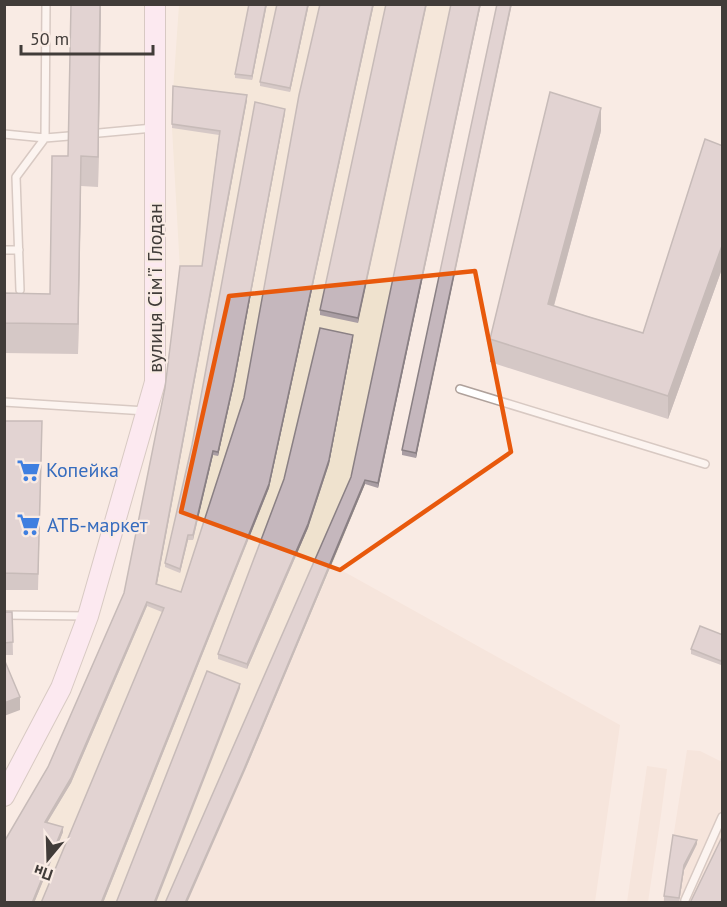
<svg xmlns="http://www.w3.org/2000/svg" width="727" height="907" viewBox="0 0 727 907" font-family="'PT Sans',sans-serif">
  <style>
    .built { fill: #f2ddd2 }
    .industrial { fill: #efe2ce }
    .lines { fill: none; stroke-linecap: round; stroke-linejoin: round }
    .lane-casing { stroke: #afa19b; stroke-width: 10 }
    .secondary-casing { stroke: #afa19b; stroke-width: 22 }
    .lane { stroke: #fff; stroke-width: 7 }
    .secondary { stroke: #fee7ff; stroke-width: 20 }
    .wall { fill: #a99da3 }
    .shaded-wall { fill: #8a8084 }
    .building { fill: #c5b7bd; stroke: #8a8084; stroke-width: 1.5 }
    .marked { fill: none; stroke: #e8590c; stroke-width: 4.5; stroke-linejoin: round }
    .labels { text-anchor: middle; stroke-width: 4.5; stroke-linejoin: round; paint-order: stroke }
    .street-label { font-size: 20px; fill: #413c39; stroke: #f9ebe4 }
    .shop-label { font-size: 20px; fill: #366cbe; stroke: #f9ebe4; text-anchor: start }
  </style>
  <rect width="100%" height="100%" fill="#f9ebe4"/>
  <!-- built -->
  <path class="built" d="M332,565L620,725L595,902H187Z
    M687,750L700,751L722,762V902H663Z
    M647,766L667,769L661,815L648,902H627Z"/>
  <!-- industrial -->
  <path class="industrial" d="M179,5H467L365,484L332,565L187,902H5L48,772L124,598L165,393L180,270L172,128L173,91Z"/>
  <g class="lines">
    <defs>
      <path id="lane" d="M99,133L153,128
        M4,134L45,138L69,136
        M4,250H19
        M20,290L16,177L45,138L46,4
        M460,389L705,464
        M4,402L146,411
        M4,615L86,616
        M685,900L722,817"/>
      <path id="secondary" d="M4,796L61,688L88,616L155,382V4"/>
    </defs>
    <!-- lane casing -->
    <use href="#lane" class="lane-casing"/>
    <!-- secondary casing -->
    <use href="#secondary" class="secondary-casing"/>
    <!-- lane -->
    <use href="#lane" class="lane"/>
    <!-- secondary -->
    <use href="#secondary" class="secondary"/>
  </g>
  <!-- wall -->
  <path class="wall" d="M101,4L98,187L81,186L78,354L4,353V293L50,294L68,156Z
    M249,4H267L252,80L235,78V74Z
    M277,4H309L290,92L260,86V82Z
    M320,4H374L269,488L103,903L162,612L147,606L71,783L47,823L63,832L34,903H4L48,767L124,593L202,266L219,135L172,128L173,86L247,100L157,584L181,592L244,398Z
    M386,4L358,323L320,315V310Z
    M451,4H481L378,488L365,484L244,773L351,477Z
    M497,4L416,458L402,455V450Z
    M285,113L234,384L218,456L213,455L193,540H188L180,573L165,567V563Z
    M601,131L554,306L643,333L723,146V266L668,419L490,362V339Z
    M353,339L329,464L308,528L247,669L218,659V654Z
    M4,421L42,438L38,590H4Z
    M4,612H12L13,655H4Z
    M723,635V660L721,665L691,654V649Z
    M697,844L684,870L679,903L664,901V896Z"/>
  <!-- shaded-wall -->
  <path class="shaded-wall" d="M100,4H101L98,187V157Z
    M266,4H267L252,80V76Z
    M308,4H309L290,92V88Z
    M373,4H374L269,488L103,903H101Z
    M426,4H427L358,323V318Z
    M480,4H481L378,488V483Z
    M511,4H512L416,458V453Z
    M247,95V100L156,589V584Z
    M601,108V131L548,327V304Z
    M285,109V113L234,384L218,456V452Z
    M81,156V186L78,354V324Z
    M723,243V266L668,419V396Z
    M353,335V339L329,464L308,528L247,669V664Z
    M213,451V455L193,540V535Z
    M365,480V484L244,773L187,903H185Z
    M188,535V540L180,573V569Z
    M147,602V606L71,783L45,826V822Z
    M240,684V688L156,903H154Z
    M20,697V710L4,716V703Z
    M63,827V832L34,903H32Z
    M697,840V844L684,870L679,903L684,865Z"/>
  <!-- building -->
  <path class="building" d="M71,4H100L98,157L81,156L78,324L4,323V293L50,294L52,156H68Z
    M249,4H266L252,76L235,74Z
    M277,4H308L290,88L260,82Z
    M320,4H373L269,484L101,903H41L164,608L147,602L71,778L45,822L63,827L32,903H4V842L48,767L124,593L165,388L180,266H202L220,131L172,124L173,86L247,95L156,584L181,592L244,398L299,95Z
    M386,4H426L358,318L320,310Z
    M451,4H480L378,483L365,480L244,769L185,903H165L351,477Z
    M497,4H511L416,453L402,450Z
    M550,92L601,108L548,304L589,317L643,333L705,139L723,146V243L668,396L490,339Z
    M255,102L285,109L234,380L218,452L213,451L193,535H188L180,569L165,563L192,445Z
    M320,328L353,335L329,460L308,524L247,664L218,654L284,479Z
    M4,421H42L38,574L4,573Z
    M4,612H12L13,642L4,643Z
    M700,626L723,635V656L721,661L691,649Z
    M4,659L20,697L4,703Z
    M207,671L240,684L154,903H116Z
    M673,835L697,840L684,865L679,898L664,896Z
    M723,835V903H690Z"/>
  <!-- marked area -->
  <path d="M0 0H727V907H0ZM475,271L511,452L340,570L181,512L229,296Z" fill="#f9ebe4" fill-opacity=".55" fill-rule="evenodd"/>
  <path class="marked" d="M475,271L511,452L340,570L181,512L229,296Z"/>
  <!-- icons -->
  <defs>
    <symbol id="supermarket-bare" viewBox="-9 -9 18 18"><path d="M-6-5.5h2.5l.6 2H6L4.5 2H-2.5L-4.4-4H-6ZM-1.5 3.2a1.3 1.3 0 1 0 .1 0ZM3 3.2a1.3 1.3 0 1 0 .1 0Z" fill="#3f7fe0" stroke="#f9ebe4" stroke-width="2.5" paint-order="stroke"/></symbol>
  </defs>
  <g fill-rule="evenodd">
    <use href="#supermarket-bare" x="12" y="454" width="33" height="33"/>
    <use href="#supermarket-bare" x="12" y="508" width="33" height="33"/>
  </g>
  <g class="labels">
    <!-- street labels -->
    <g class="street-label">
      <text transform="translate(155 288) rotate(-90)" y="7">вулиця Сім'ї Глодан</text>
    </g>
    <!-- shop labels -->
    <g class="shop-label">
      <text x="46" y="477">Копейка</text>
      <text x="47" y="532">АТБ-маркет</text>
    </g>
  </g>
  <!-- border -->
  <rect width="727" height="907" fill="none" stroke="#413c39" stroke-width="12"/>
  <!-- north arrow -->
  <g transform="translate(48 859) rotate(199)" stroke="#f9ebe4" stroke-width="4.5" paint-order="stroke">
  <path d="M0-4.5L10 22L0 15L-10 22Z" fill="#413c39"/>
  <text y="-9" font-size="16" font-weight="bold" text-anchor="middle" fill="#413c39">Пн</text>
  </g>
  <!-- scale -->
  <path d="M21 45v9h132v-9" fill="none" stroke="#413c39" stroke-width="3"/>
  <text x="30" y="45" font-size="18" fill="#413c39" stroke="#f9ebe4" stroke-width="4.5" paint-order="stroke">50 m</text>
</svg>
